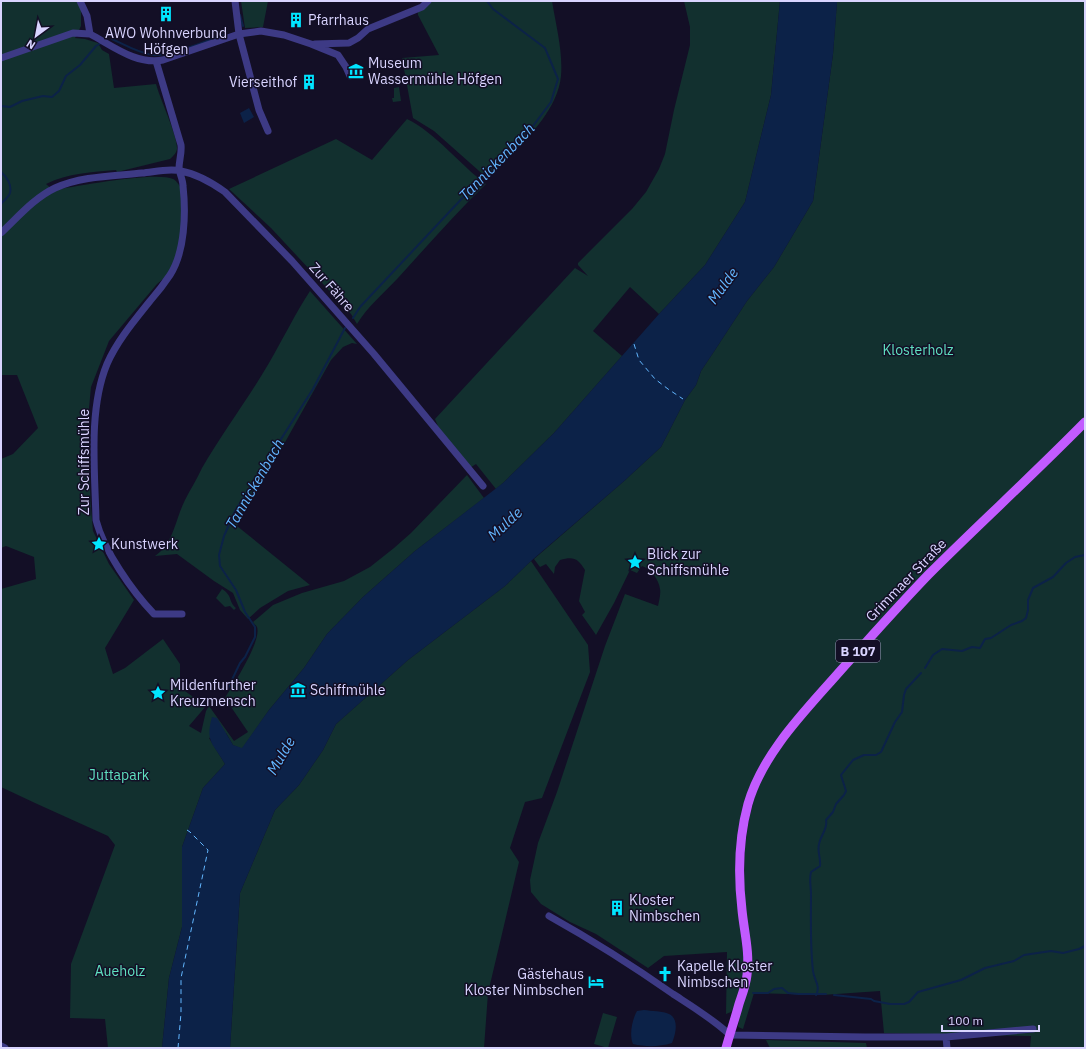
<svg xmlns="http://www.w3.org/2000/svg" width="1086" height="1049" viewBox="0 0 1086 1049" font-family="'IBM Plex Sans',sans-serif">
  <style>
    .green { fill: #12302f }
    .water { fill: #0c2248 }
    .lines { fill: none; stroke-linecap: round; stroke-linejoin: round }
    .stream { stroke: #0c2248; stroke-width: 2 }
    .ferry { stroke: #62b6ff; stroke-width: 1; stroke-dasharray: 5 4; stroke-linecap: butt }
    .minor { stroke: #3d3a85; stroke-width: 7 }
    .major { stroke: #c25bff; stroke-width: 9 }
    .labels { text-anchor: middle; stroke-width: 3; stroke-linejoin: round; paint-order: stroke }
    .shield { fill: #130f26; stroke: #9e99be; stroke-width: 1 }
    .shield-label { font-size: 13px; font-weight: bold; fill: #d9d4ff }
    .poi-label { font-size: 14px; fill: #d9d4ff; stroke: #130f26; text-anchor: start }
    .street-label { font-size: 14px; fill: #d9d4ff; stroke: #130f26 }
    .park-label { font-size: 14px; fill: #5fe0c0; stroke: #130f26 }
    .water-label { font-size: 15px; font-style: italic; fill: #62b6ff; stroke: #130f26 }
  </style>
  <rect width="100%" height="100%" fill="#130f26"/>
  <!-- green -->
  <path class="green" d="M1,1H81L83,4L81,13V26L75,38L85,39L98,43L102,50L109,54L114,88L156,84C160,99 178,137 177,149C176,154 173,156 170,159L117,172L116,170C92,172 68,173 46,184L53,190C75,187 155,171 173,179C176,180 179,185 181,188V246L169,274L157,284L109,341L91,387L87,429L91,508L93,531L109,564L134,600L105,648L113,674L125,668L163,639L180,664V680L182,689L206,706L189,726L201,733L206,711L209,706L234,741L248,732L225,698C233,685 262,641 257,627C256,625 254,624 253,622L273,605L302,593L344,581L370,567L394,548L411,533L467,475L484,498L415,551L363,597L327,634L304,668L269,710L242,749L233,745L226,733L209,738L225,764L203,788L182,847V927L169,978L162,1048H108L105,1019L70,1018L71,964L115,845L108,836L35,803L1,787V589L36,579L34,557L6,546L1,548V459L13,454L38,428L17,375H1Z
    M241,1H268L263,27L245,28Z
    M432,1H552C556,26 563,51 561,76C557,117 513,151 487,178L434,131L413,118L402,58L439,55L418,15V12Z
    M684,1H780L771,95L745,202L705,265L659,314L630,287L593,331L622,356L554,433L503,483L496,489L476,464L468,469L443,438L435,419L575,268L588,276L578,265V263L632,209L646,192L659,169L665,154L674,110L690,45V27Z
    M837,1H1085V417L806,706L744,805L741,936L745,969L738,1000L731,1012L726,1014L727,952L664,956L648,968L596,934L570,922L541,904L531,892L530,880L538,843L557,792L605,646L625,594L658,606C659,601 661,594 660,589C659,580 651,569 642,566L637,573L630,570L614,603L596,635L594,632L582,615L585,612L579,601L585,570C578,558 573,556 560,560L555,567L554,574L546,564L540,567L534,559L623,482L661,447L685,400L696,385L701,371L715,350L747,301L774,267L813,201L833,54Z
    M399,87L401,101L393,102L392,98H394V88Z
    M407,119C436,133 460,165 486,184C455,214 427,246 398,278C384,293 368,306 357,324L351,314L271,228L229,189L336,139L372,160Z
    M310,291L357,344L352,343L343,347L331,360L279,453L245,506L237,526L310,585L288,591L260,608L248,619L240,610L233,593L214,581L177,554L155,556C174,543 175,520 185,500C190,490 197,479 202,468C223,432 248,399 269,363C283,339 295,314 310,291Z
    M1085,426V1048H1030L1031,1036L884,1033L880,991L822,995L754,993L743,1029L738,1027L740,1013L747,991L744,886L745,847L749,819L755,796L766,768L797,725L905,603Z
    M531,561L588,645L590,672L542,798L525,802L510,848L519,862L488,993L484,1048H230L240,893L275,810L299,785L323,750L336,724L408,660L505,586Z
    M222,589C233,596 228,601 236,608L234,610L230,606L225,607L216,598Z
    M603,1013L617,1017L608,1048L594,1044Z
    M766,1040L866,1043L867,1048H770Z"/>
  <!-- water -->
  <path class="water" d="M780,1H837V3L833,54L813,201L774,267L747,301L715,350L701,371L696,385L685,400L661,447L623,482L531,561L505,586L408,660L336,724L323,750L299,785L275,810L240,893L230,1048H162L169,978L182,927V847L203,788L225,764C213,743 205,742 212,717L217,718L233,745L242,748L269,710L304,668L327,634L363,597L415,551L503,483L554,433L659,314L705,265L745,202L771,95Z
    M249,108L254,117L244,123L240,113Z
    M644,1010C651,1011 663,1011 669,1014C680,1019 675,1036 672,1043C659,1047 646,1047 633,1044C629,1035 632,1020 637,1011Z"/>
  <g class="lines">
    <!-- stream -->
    <path class="stream" d="M240,15L243,26
      M112,39C125,45 138,53 153,55C168,57 210,40 225,34
      M1,106L10,107L22,101L43,96L52,97L59,91L66,76L80,65L96,46L101,43
      M1,172C7,177 12,185 10,193C9,197 3,201 1,204
      M353,318L360,307L484,175L530,130L551,102L558,79L545,48L493,9L487,1
      M925,668L933,655L942,649L962,651L972,647L980,648L985,639L991,638L1011,625L1022,621L1026,618L1028,610V600L1033,588L1053,577L1066,563L1075,557L1085,555
      M228,688L240,663L245,657L255,637V627L245,612L236,590L220,566L219,555L224,536L235,511L313,389L345,328
      M753,993H768L774,989L782,988L788,993L798,994H826
      M816,995C821,986 814,980 813,971C810,945 811,920 811,894C811,886 809,880 811,872L820,866C821,858 817,852 819,844C821,834 828,829 826,820L833,812L836,804L844,795L846,791L841,775L853,760L864,755H876L881,752L895,722L902,712L904,695L906,689L921,673
      M834,995L871,999L874,1001L890,1004H904L909,1002L918,992L961,980L985,968L1014,961L1024,955L1051,951L1063,953L1079,949L1085,946"/>
    <!-- ferry -->
    <path class="ferry" d="M634,344L639,360L655,379L668,389L683,399
      M178,1048L181,1013V978L208,850L190,832L187,830"/>
    <!-- minor -->
    <path class="minor" d="M80,1L87,16L90,34
      M235,1L239,34L259,110L268,131
      M315,44L349,43L358,38L368,29L422,7L428,1
      M1,58L73,33L90,34C113,46 136,65 163,60L239,34L261,31L284,35L311,44L338,55L346,67L350,76
      M156,61L181,145C182,153 179,160 179,169C180,175 183,180 183,186C186,213 185,252 170,275C164,284 157,293 150,301C134,321 117,341 107,364C88,410 95,471 96,520C104,551 132,591 154,614H182
      M1,233C18,217 34,198 55,188C81,176 114,176 142,173C154,172 169,168 181,171C197,174 211,182 225,192L292,261L374,354L483,486
      M549,916C592,940 633,966 673,994C693,1007 713,1019 730,1035L865,1037H946L1033,1029
      M946,1037L947,1048
      M1,1046L5,1048"/>
    <!-- major -->
    <path class="major" d="M726,1048C730,1033 735,1019 739,1004C742,995 746,985 747,975C750,953 744,931 742,910C738,876 739,837 748,804C763,752 807,709 841,670C870,638 899,605 929,574C980,523 1034,474 1085,422"/>
  </g>
  <!-- icons -->
  <defs>
    <symbol id="building-bare" viewBox="-9 -9 18 18"><path d="M-4-6H4V6H1V3H-1V6H-4ZM-2.5-4.3h1.7v1.8h-1.7ZM.8-4.3h1.7v1.8H.8ZM-2.5-1h1.7V.8h-1.7ZM.8-1h1.7V.8H.8Z" fill="#00e5ff" stroke="#130f26" stroke-width="2.5" paint-order="stroke"/></symbol>
    <symbol id="museum-bare" viewBox="-9 -9 18 18"><path d="M0-6L6-3V-2H-6V-3ZM-5-1h2V3h-2ZM-1-1h2V3h-2ZM3-1h2V3H3ZM-6 4H6V6H-6Z" fill="#00e5ff" stroke="#130f26" stroke-width="2.5" paint-order="stroke"/></symbol>
    <symbol id="sight-bare" viewBox="-9 -9 18 18"><path d="M0-6L1.8-2.2L6-1.7L2.9 1.2L3.7 5.4L0 3.3L-3.7 5.4L-2.9 1.2L-6-1.7L-1.8-2.2Z" fill="#00e5ff" stroke="#130f26" stroke-width="2.5" paint-order="stroke"/></symbol>
    <symbol id="church-bare" viewBox="-9 -9 18 18"><path d="M-1.2-6h2.4v3.5h3.3v2.4h-3.3V6h-2.4V-.1h-3.3v-2.4h3.3Z" fill="#00e5ff" stroke="#130f26" stroke-width="2.5" paint-order="stroke"/></symbol>
    <symbol id="hotel-bare" viewBox="-9 -9 18 18"><path d="M-6-4.5h1.5V1H6V5H4.5V3h-9V5H-6ZM-4 0a1.8 1.8 0 1 1 3.6 0ZM.5 0V-2.5h3Q6-2.5 6 0Z" fill="#00e5ff" stroke="#130f26" stroke-width="2.5" paint-order="stroke"/></symbol>
  </defs>
  <g fill-rule="evenodd">
    <use href="#building-bare" x="155" y="3" width="22" height="22"/>
    <use href="#building-bare" x="285" y="9" width="22" height="22"/>
    <use href="#museum-bare" x="345" y="60" width="22" height="22"/>
    <use href="#building-bare" x="298" y="71" width="22" height="22"/>
    <use href="#sight-bare" x="88" y="533" width="22" height="22"/>
    <use href="#sight-bare" x="624" y="551" width="22" height="22"/>
    <use href="#museum-bare" x="287" y="679" width="22" height="22"/>
    <use href="#sight-bare" x="147" y="682" width="22" height="22"/>
    <use href="#building-bare" x="606" y="897" width="22" height="22"/>
    <use href="#church-bare" x="654" y="963" width="22" height="22"/>
    <use href="#hotel-bare" x="585" y="971" width="22" height="22"/>
  </g>
  <g class="labels">
    <!-- shield labels -->
    <rect class="shield" x="836" y="640" width="44" height="22" rx="3"/>
    <g class="shield-label">
      <text x="858" y="656">B 107</text>
    </g>
    <!-- poi labels -->
    <g class="poi-label">
      <text x="308" y="25">Pfarrhaus</text>
      <text x="166" y="38" text-anchor="middle">AWO Wohnverbund<tspan x="166" dy="16">Höfgen</tspan></text>
      <text x="368" y="68">Museum<tspan x="368" dy="16">Wassermühle Höfgen</tspan></text>
      <text x="297" y="87" text-anchor="end">Vierseithof</text>
      <text x="111" y="549">Kunstwerk</text>
      <text x="647" y="559">Blick zur<tspan x="647" dy="16">Schiffsmühle</tspan></text>
      <text x="170" y="690">Mildenfurther<tspan x="170" dy="16">Kreuzmensch</tspan></text>
      <text x="310" y="695">Schiffmühle</text>
      <text x="629" y="905">Kloster<tspan x="629" dy="16">Nimbschen</tspan></text>
      <text x="677" y="971">Kapelle Kloster<tspan x="677" dy="16">Nimbschen</tspan></text>
      <text x="584" y="979" text-anchor="end">Gästehaus<tspan x="584" dy="16">Kloster Nimbschen</tspan></text>
    </g>
    <!-- street labels -->
    <g class="street-label">
      <text transform="translate(332 287) rotate(49)" y="5">Zur Fähre</text>
      <text transform="translate(84 462) rotate(-90)" y="5">Zur Schiffsmühle</text>
      <text transform="translate(906 580) rotate(-46)" y="5">Grimmaer Straße</text>
    </g>
    <!-- park labels -->
    <g class="park-label">
      <text x="918" y="355">Klosterholz</text>
      <text x="119" y="780">Juttapark</text>
      <text x="120" y="976">Aueholz</text>
    </g>
    <!-- water labels -->
    <g class="water-label">
      <text transform="translate(497 162) rotate(-46)" y="5">Tannickenbach</text>
      <text transform="translate(723 286) rotate(-54)" y="5">Mulde</text>
      <text transform="translate(255 484) rotate(-60)" y="5">Tannickenbach</text>
      <text transform="translate(505 524) rotate(-43)" y="5">Mulde</text>
      <text transform="translate(281 756) rotate(-60)" y="5">Mulde</text>
    </g>
  </g>
  <!-- border -->
  <rect width="1086" height="1049" fill="none" stroke="#d9d4ff" stroke-width="4"/>
  <!-- north arrow -->
  <g transform="translate(36 36) rotate(212)" stroke="#130f26" stroke-width="3" paint-order="stroke">
  <path d="M0-3L7 15L0 10L-7 15Z" fill="#d9d4ff"/>
  <text y="-6" font-size="11" font-weight="bold" text-anchor="middle" fill="#d9d4ff">N</text>
  </g>
  <!-- scale -->
  <path d="M942 1025v6h97v-6" fill="none" stroke="#d9d4ff" stroke-width="2"/>
  <text x="948" y="1025" font-size="12" fill="#d9d4ff" stroke="#130f26" stroke-width="3" paint-order="stroke">100 m</text>
</svg>
